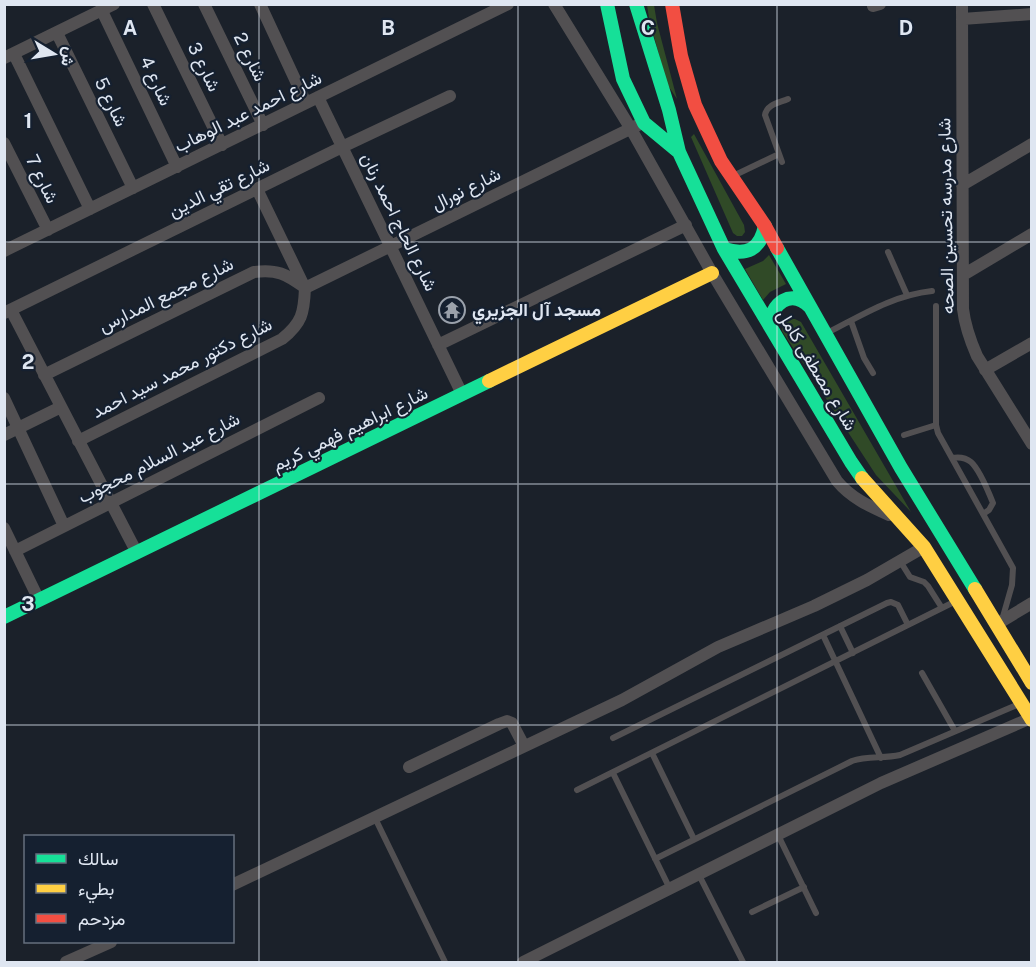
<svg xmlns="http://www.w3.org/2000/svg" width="1036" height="967" viewBox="0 0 1036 967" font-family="'Public Sans',Vazirmatn,sans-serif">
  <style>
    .green { fill: #304a27 }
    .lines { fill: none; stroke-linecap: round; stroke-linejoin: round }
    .lane { stroke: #525052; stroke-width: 6 }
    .street { stroke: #525052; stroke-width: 12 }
    .fast { stroke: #16e098; stroke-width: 14 }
    .slow { stroke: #ffcf43; stroke-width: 14 }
    .jam { stroke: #f24e42; stroke-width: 14 }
    .grid { fill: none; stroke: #dfe6f1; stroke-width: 1.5; stroke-opacity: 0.55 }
    .labels { text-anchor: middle; stroke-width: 4.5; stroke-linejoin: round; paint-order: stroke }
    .street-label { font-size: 18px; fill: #dfe6f1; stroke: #152030 }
    .poi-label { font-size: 18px; font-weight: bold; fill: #dfe6f1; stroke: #152030; text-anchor: start }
    .grid-label { font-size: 20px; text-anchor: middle; font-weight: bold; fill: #dfe6f1; stroke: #152030; stroke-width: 4.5; stroke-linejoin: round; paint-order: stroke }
  </style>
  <rect width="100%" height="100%" fill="#1b212a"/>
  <!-- green -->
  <path class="green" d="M647,5H654L657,23L677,99L667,84L649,18Z
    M694,134L744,225L745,232L742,236H737L733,233L691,137Z
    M769,255L786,284L770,292L763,300L745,269L763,261Z
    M788,319H795L801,322L911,512L876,475L782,331L783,324Z"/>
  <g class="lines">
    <!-- lane -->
    <path class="lane" d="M782,162L765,115C767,104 779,103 788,99
      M735,175L779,154
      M888,252L907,295
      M936,306V425L938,433L1013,568L1012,585L1002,620
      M851,321L864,358L873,373
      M829,332C862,315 894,295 932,291
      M904,435L936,425
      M952,458C958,457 965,457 971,462C979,469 989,493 993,503L989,510L983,514
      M900,561L910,577L924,582L928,586L942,608
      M840,626L853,653
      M823,635L881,758
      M922,673L955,731
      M613,738L887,603L891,602L898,605L908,625
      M652,753L694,839
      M613,773L670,889
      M577,790L954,602
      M375,818L445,962
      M778,835L816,913
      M655,859L852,761C867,755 884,759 900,755L1019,704
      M699,875L743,962
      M752,912L804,887"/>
    <!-- street -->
    <path class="street" d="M153,4L222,145
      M204,4L263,125
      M260,4L306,103
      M554,4L631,129L712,273L837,481C851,498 869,506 889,515
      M962,4L963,309C965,326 970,340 977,356L1032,444
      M873,6L880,4
      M102,11L177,167
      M962,19L1032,14
      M57,33L133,188
      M14,54L90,209
      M4,58L114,4
      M318,97L462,394
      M4,143L48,230
      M962,185L1032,144
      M4,251L508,4
      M963,275L1032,234
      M305,288L638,125
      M11,310L137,553
      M4,313L342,147L450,96
      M438,345L686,225
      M985,370L1032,343
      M44,375L254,272C277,269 286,274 304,287
      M4,398L64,526
      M4,435L61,407
      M78,441L282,339C302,323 304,313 305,288L257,189
      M4,528L39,600
      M15,551L319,398
      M997,624L1032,603
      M409,767L499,724L507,721L512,723L524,746
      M232,885L622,700L718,647L814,606L867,580L924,547
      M66,962L111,942
      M523,962L881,783L1031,718"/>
    <!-- fast -->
    <path class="fast" d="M607,4L623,79L644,123L679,152
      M636,4L669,110L679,152L724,249L851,462L862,478
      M777,248L901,468L975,589
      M724,249C747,256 760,250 765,226
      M771,327C769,303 792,288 810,307
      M4,617L489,381"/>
    <!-- slow -->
    <path class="slow" d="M489,381L712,273
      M862,478L924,547L1032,720
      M975,589L1032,683"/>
    <!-- jam -->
    <path class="jam" d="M672,4L681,56L695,105L721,161L765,226L777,248"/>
  </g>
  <!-- grid -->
  <path class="grid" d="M259,4V962M518,4V962M777,4V962M4,242H1032M4,484H1032M4,725H1032"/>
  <!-- icons -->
  <defs>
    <symbol id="temple-ring" viewBox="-11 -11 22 22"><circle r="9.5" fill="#152030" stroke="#9aa1ab" stroke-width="1.5"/><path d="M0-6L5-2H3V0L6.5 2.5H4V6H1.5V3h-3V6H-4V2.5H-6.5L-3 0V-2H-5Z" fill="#9aa1ab"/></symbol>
  </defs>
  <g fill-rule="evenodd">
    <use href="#temple-ring" x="437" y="295" width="30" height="30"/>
  </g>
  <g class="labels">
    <!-- street labels -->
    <g class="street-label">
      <text transform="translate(250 57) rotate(64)" y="6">شارع 2</text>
      <text transform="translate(204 67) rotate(64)" y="6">شارع 3</text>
      <text transform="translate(156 81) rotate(65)" y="6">شارع 4</text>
      <text transform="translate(111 102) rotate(64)" y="6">شارع 5</text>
      <text transform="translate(248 112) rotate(-26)" y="6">شارع احمد عبد الوهاب</text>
      <text transform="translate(42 179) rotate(64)" y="6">شارع 7</text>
      <text transform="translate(219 188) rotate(-26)" y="6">شارع تقي الدين</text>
      <text transform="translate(466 189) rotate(-26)" y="6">شارع نورال</text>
      <text transform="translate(946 216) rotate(-91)" y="6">شارع مدرسه تحسين الصحه</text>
      <text transform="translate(399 222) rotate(64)" y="6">شارع الحاج احمد رنان</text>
      <text transform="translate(166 295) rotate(-26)" y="6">شارع مجمع المدارس</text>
      <text transform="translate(182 368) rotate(-27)" y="6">شارع دكتور محمد سيد احمد</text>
      <text transform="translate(817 370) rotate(59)" y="6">شارع مصطفى كامل</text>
      <text transform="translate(350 429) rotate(-26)" y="6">شارع ابراهيم فهمي كريم</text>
      <text transform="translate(159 458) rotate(-27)" y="6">شارع عبد السلام محجوب</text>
    </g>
    <!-- poi labels -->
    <g class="poi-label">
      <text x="472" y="316">مسجد آل الجزيري</text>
    </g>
  </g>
  <g class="grid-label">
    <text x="130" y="35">A</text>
    <text x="388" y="35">B</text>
    <text x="648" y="35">C</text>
    <text x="906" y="35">D</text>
    <text x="28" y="128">1</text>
    <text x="28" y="369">2</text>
    <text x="28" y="611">3</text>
  </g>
  <!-- border -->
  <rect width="1036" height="967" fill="none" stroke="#dfe6f1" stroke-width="12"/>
  <!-- legend -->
  <rect x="24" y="835" width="210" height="108" fill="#152030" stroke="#666f7d" stroke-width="1.5"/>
  <rect x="36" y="854" width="30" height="9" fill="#16e098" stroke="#666f7d" stroke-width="1.5"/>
  <text x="78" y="865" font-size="18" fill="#dfe6f1">سالك</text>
  <rect x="36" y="884" width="30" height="9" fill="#ffcf43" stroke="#666f7d" stroke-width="1.5"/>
  <text x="78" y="895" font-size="18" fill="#dfe6f1">بطيء</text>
  <rect x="36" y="914" width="30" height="9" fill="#f24e42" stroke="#666f7d" stroke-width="1.5"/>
  <text x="78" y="925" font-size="18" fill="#dfe6f1">مزدحم</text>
  <!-- north arrow -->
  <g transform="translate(54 54) rotate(101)" stroke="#152030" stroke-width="4.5" paint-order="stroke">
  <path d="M0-4.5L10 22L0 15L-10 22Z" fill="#dfe6f1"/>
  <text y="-9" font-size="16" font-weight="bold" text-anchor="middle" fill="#dfe6f1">ش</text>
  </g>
</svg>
